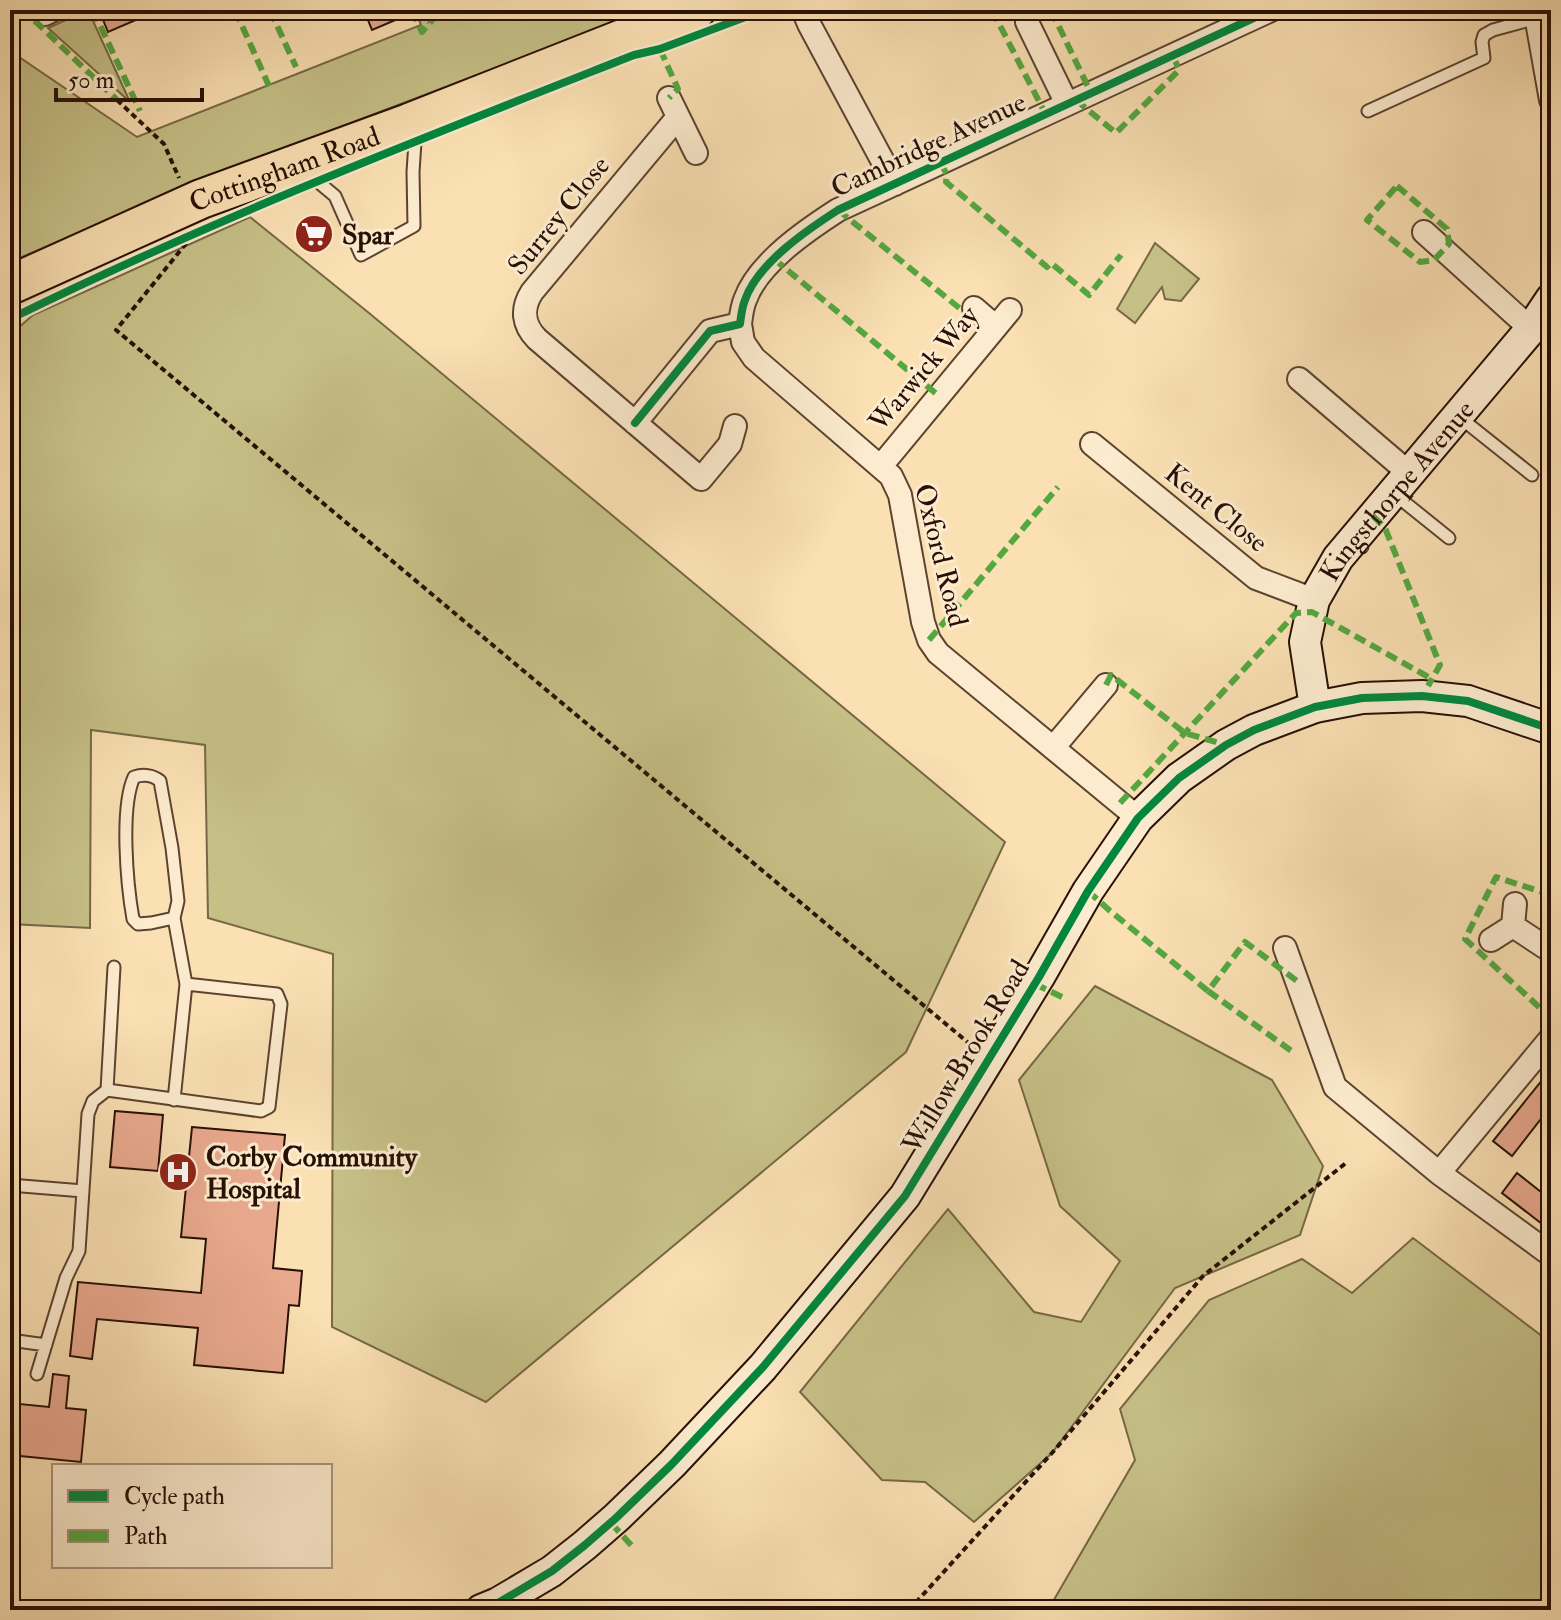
<svg xmlns="http://www.w3.org/2000/svg" width="1561" height="1620" viewBox="0 0 1561 1620" font-family="'IM FELL Double Pica',serif">
  <style>
    .green { fill: #c6c087; stroke: #766846; stroke-width: 2 }
    .building { fill: #e9a98e; stroke: #270f05; stroke-width: 2 }
    .lines { fill: none; stroke-linecap: round; stroke-linejoin: round }
    .lane-casing { stroke: #5c4330; stroke-width: 15 }
    .street-casing { stroke: #5c4330; stroke-width: 26 }
    .secondary-casing { stroke: #270f05; stroke-width: 34 }
    .highway-casing { stroke: #270f05; stroke-width: 42 }
    .path { stroke: #270f05; stroke-width: 4; stroke-dasharray: 6 4; stroke-linecap: butt }
    .lane { stroke: #fcebce; stroke-width: 11 }
    .street { stroke: #fcebce; stroke-width: 22 }
    .secondary { stroke: #fcebce; stroke-width: 30 }
    .highway { stroke: #fae0b3; stroke-width: 38 }
    .quiet { stroke: #53a840; stroke-width: 6; stroke-dasharray: 12 6; stroke-linecap: butt }
    .cycleway-casing { stroke: #fcebce; stroke-width: 13 }
    .cycleway { stroke: #00873e; stroke-width: 8 }
    .labels { text-anchor: middle; stroke-width: 6; stroke-linejoin: round; paint-order: stroke }
    .street-label { font-size: 28px; fill: #270f05; stroke: #fcebce }
    .poi-label { font-size: 28px; font-weight: bold; fill: #270f05; stroke: #fcebce; text-anchor: start }
  </style>
  <rect width="100%" height="100%" fill="#fae0b3"/>
  <filter id="stains"><feTurbulence type="fractalNoise" baseFrequency=".0025" numOctaves="4"/><feColorMatrix values="0 0 0 0 .2 0 0 0 0 .09 0 0 0 0 .02 0 0 0 .5 -.17"/></filter>
  <radialGradient id="worn" r=".72"><stop offset=".6" stop-color="#630" stop-opacity="0"/><stop offset="1" stop-color="#630" stop-opacity=".3"/></radialGradient>
  <!-- green -->
  <path class="green" d="M88,10L130,102L48,28Z
    M415,10H436L429,22L458,10H648L219,173L10,262V51L137,137L421,25Z
    M250,217L369,313L1005,842L906,1052L486,1402L332,1327L333,954L208,918L205,745L91,730L90,928L10,924V335L33,315Z
    M1155,243L1199,279L1181,301L1165,299L1162,287L1135,323L1117,309Z
    M1095,986L1272,1080L1323,1166L1300,1235L1175,1288L1052,1453L974,1522L925,1482L882,1480L800,1392L948,1209L1034,1312L1081,1322L1120,1261L1060,1206L1019,1080Z
    M1413,1238L1551,1343V1610H1048L1135,1460L1120,1409L1209,1300L1302,1259L1352,1293Z"/>
  <!-- building -->
  <path class="building" d="M118,10H159L108,32L102,17Z
    M364,10H419L372,30Z
    M1551,1069V1106L1512,1156L1493,1141Z
    M115,1111L163,1115L158,1171L110,1167Z
    M192,1127L285,1135L273,1268L302,1271L299,1306L289,1305L283,1373L194,1365L198,1328L97,1319L92,1359L70,1356L78,1282L201,1293L206,1239L181,1237Z
    M1517,1173L1551,1200V1231L1502,1193Z
    M53,1374L69,1376L66,1408L86,1410L81,1462L10,1455V1403L49,1407Z"/>
  <g class="lines">
    <defs>
      <path id="lane" d="M1368,111L1484,58L1482,42L1484,35L1493,30L1537,18
        M308,167L317,181L335,196L361,255L414,226L413,172L415,142L410,128
        M1458,416L1532,475
        M1393,493L1449,538
        M174,918L151,923L138,924L133,919C127,885 120,808 134,777C143,774 153,775 160,781L172,848L178,901L174,918L186,984
        M107,1090L114,967
        M10,1185L83,1191
        M10,1340L46,1345
        M37,1374L66,1278L79,1251L88,1114L93,1101L107,1090L261,1111L269,1107L281,1004L277,994L186,984L174,1100"/>
      <path id="street" d="M803,10L809,24L895,184
        M1535,10L1551,100
        M45,14L53,10
        M1027,22L1067,104
        M669,98L696,153
        M678,117L532,292C521,309 523,325 537,339L701,479L730,444L735,426
        M1424,232L1531,329
        M974,308L996,327
        M740,324L743,342L754,358L891,476L900,495L923,622L929,640L938,653L1138,818
        M1299,379L1409,473
        M635,423L710,331L740,324C741,316 742,307 745,300C758,263 807,230 838,210L1271,10
        M1092,444L1256,578L1314,600
        M881,466L1010,310
        M1053,748L1106,685
        M1513,926L1551,951
        M1491,940L1513,926L1515,904
        M1285,948L1335,1087L1439,1173L1551,1255
        M1439,1173L1551,1038"/>
      <g id="secondary">
        <path id="s1" d="M1315,707L1305,642L1314,600L1338,558L1531,329L1551,299"/>
        <path d="M481,1610L498,1603L552,1571L585,1545L616,1518L672,1464L763,1367L905,1196L1039,977L1088,891L1138,818L1179,778L1226,745L1254,730L1315,707L1362,698L1422,696L1468,701L1551,729"/>
      </g>
      <g id="highway">
        <path id="s2" d="M10,285L201,199L409,123L696,10"/>
      </g>
    </defs>
    <!-- lane casing -->
    <use href="#lane" class="lane-casing"/>
    <!-- street casing -->
    <use href="#street" class="street-casing"/>
    <!-- secondary casing -->
    <use href="#secondary" class="secondary-casing"/>
    <!-- highway casing -->
    <use href="#highway" class="highway-casing"/>
    <!-- path -->
    <path class="path" d="M830,19L849,10
      M117,100L164,144L179,178
      M202,231L188,241L116,330L971,1045
      M909,1610L1052,1453L1203,1276L1346,1163"/>
    <!-- lane -->
    <use href="#lane" class="lane"/>
    <!-- street -->
    <use href="#street" class="street"/>
    <!-- secondary -->
    <use href="#secondary" class="secondary"/>
    <!-- highway -->
    <use href="#highway" class="highway"/>
    <!-- quiet -->
    <path class="quiet" d="M20,10L34,20L117,100
      M93,10L140,111
      M235,10L269,86
      M270,10L296,67
      M412,10L422,32L441,10
      M992,10L1045,113
      M1051,10L1091,93
      M660,49L678,89L669,98
      M1076,100L1116,133L1179,70L1173,55
      M940,163L947,174L946,182L1047,267L1051,263L1089,295L1121,255
      M1397,186L1447,229L1449,244L1434,260L1420,262L1367,220Z
      M838,210L968,315L974,308
      M774,259L939,396
      M1373,516L1385,528L1440,665L1428,686
      M929,640L1058,487
      M1106,685L1111,675L1185,733L1226,745
      M1120,803L1296,613L1312,612L1432,679
      M1088,891L1109,910L1208,991L1245,942L1297,981
      M1551,895L1496,877L1465,939L1551,1018
      M1035,984L1062,997
      M1208,991L1293,1052
      M611,1523L632,1546"/>
    <defs>
      <path id="cycleway" d="M10,319C213,219 423,138 634,55L660,49L764,10
        M635,423L710,331L740,324C741,316 742,307 745,300C758,263 807,230 838,210L1271,10
        M481,1610L498,1603L552,1571L585,1545L616,1518L672,1464L763,1367L905,1196L1039,977L1088,891L1138,818L1179,778L1226,745L1254,730L1315,707L1362,698L1422,696L1468,701L1551,729"/>
    </defs>
    <!-- cycleway casing -->
    <use href="#cycleway" class="cycleway-casing"/>
    <!-- cycleway -->
    <use href="#cycleway" class="cycleway"/>
  </g>
  <!-- icons -->
  <defs>
    <symbol id="supermarket-disc" viewBox="-11 -11 22 22"><circle r="9.5" fill="#8f2418" stroke="#fcebce"/><path d="M-6-5.5h2.5l.6 2H6L4.5 2H-2.5L-4.4-4H-6ZM-1.5 3.2a1.3 1.3 0 1 0 .1 0ZM3 3.2a1.3 1.3 0 1 0 .1 0Z" fill="#fff"/></symbol>
    <symbol id="hospital-disc" viewBox="-11 -11 22 22"><circle r="9.5" fill="#8f2418" stroke="#fcebce"/><path d="M-5-5h3v3.5h4V-5h3V5h-3V1.5h-4V5h-3Z" fill="#fff"/></symbol>
  </defs>
  <g fill-rule="evenodd">
    <use href="#supermarket-disc" x="292" y="212" width="44" height="44"/>
    <use href="#hospital-disc" x="156" y="1150" width="44" height="44"/>
  </g>
  <g class="labels">
    <!-- street labels -->
    <g class="street-label">
      <text transform="translate(928 144) rotate(-25)" y="10">Cambridge Avenue</text>
      <text dy="10" stroke="none"><textPath href="#s2" startOffset="298">Cottingham Road</textPath></text>
      <text transform="translate(558 215) rotate(-51)" y="10">Surrey Close</text>
      <text transform="translate(923 368) rotate(-50)" y="10">Warwick Way</text>
      <text dy="10" stroke="none"><textPath href="#s1" startOffset="246">Kingsthorpe Avenue</textPath></text>
      <text transform="translate(1217 507) rotate(39)" y="10">Kent Close</text>
      <text transform="translate(942 555) rotate(76)" y="10">Oxford Road</text>
      <text transform="translate(965 1056) rotate(-59)" y="10">Willow Brook Road</text>
    </g>
    <!-- poi labels -->
    <g class="poi-label">
      <text x="342" y="244">Spar</text>
      <text x="206" y="1166">Corby Community<tspan x="206" dy="32">Hospital</tspan></text>
    </g>
  </g>
  <!-- margin -->
  <rect width="1561" height="1620" fill="none" stroke="#fae0b3" stroke-width="40"/>
  <rect x="12" y="12" width="1537" height="1596" fill="none" stroke="#270f05" stroke-width="4"/>
  <rect x="20" y="20" width="1521" height="1580" fill="none" stroke="#270f05" stroke-width="2"/>
  <!-- legend -->
  <rect x="52" y="1464" width="280" height="104" fill="#fcebce" stroke="#a7937e" stroke-width="2"/>
  <rect x="68" y="1490" width="40" height="12" fill="#00873e" stroke="#a7937e" stroke-width="2"/>
  <text x="124" y="1504" font-size="24" fill="#270f05">Cycle path</text>
  <rect x="68" y="1530" width="40" height="12" fill="#53a840" stroke="#a7937e" stroke-width="2"/>
  <text x="124" y="1544" font-size="24" fill="#270f05">Path</text>
  <!-- scale -->
  <path d="M56 88v12h146v-12" fill="none" stroke="#270f05" stroke-width="4"/>
  <text x="68" y="88" font-size="24" fill="#270f05" stroke="#fcebce" stroke-width="6" paint-order="stroke">50 m</text>
  <rect width="100%" height="100%" filter="url(#stains)"/>
  <rect width="100%" height="100%" fill="url(#worn)"/>
</svg>
